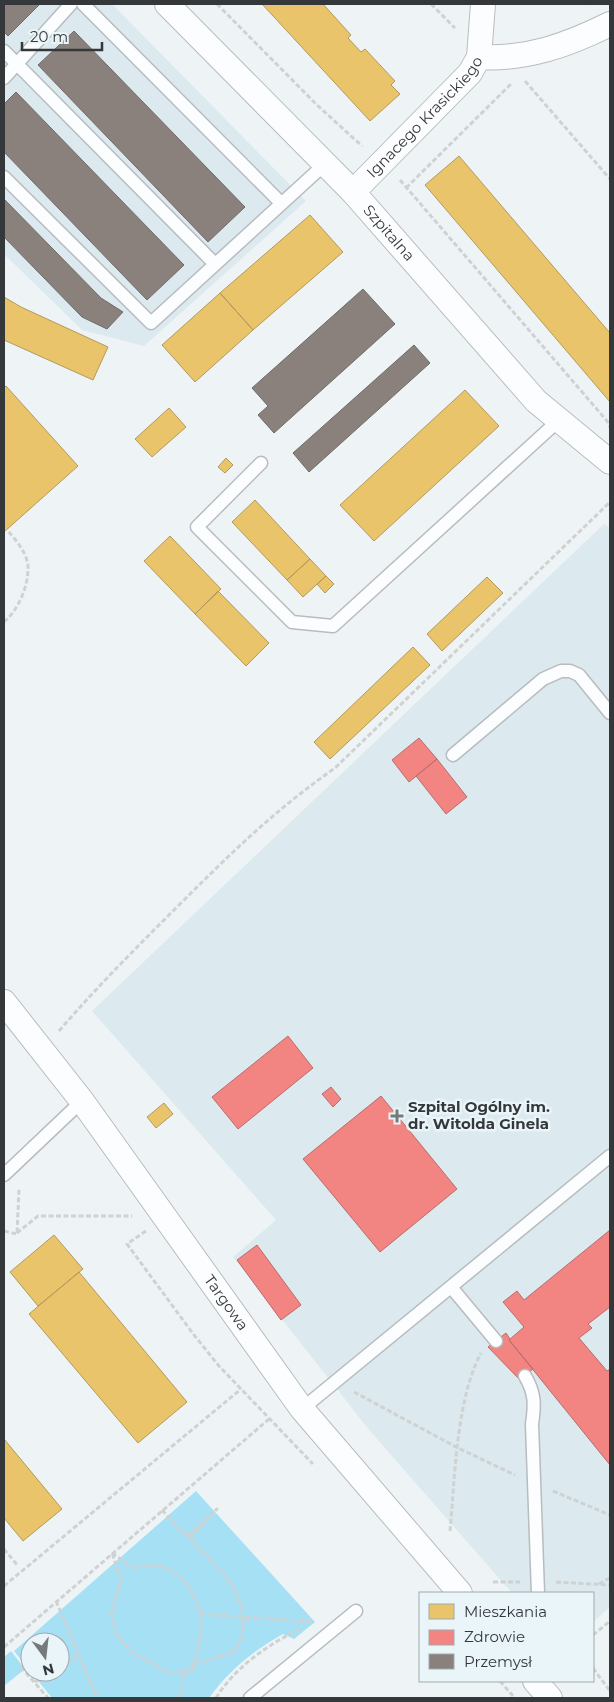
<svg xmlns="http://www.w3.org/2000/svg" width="614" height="1702" viewBox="0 0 614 1702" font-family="Montserrat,sans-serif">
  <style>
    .built { fill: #dce9ee }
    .green { fill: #a6e0f5 }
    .homes { fill: #e9c46a; stroke: #b39a5c }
    .health { fill: #f28482; stroke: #b96d6c }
    .industry { fill: #8a817c; stroke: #706b68 }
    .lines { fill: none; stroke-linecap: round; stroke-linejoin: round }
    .lane-casing { stroke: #b8bcbe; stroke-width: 15 }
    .street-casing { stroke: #b8bcbe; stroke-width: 26 }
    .path { stroke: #cfd2d2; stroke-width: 3; stroke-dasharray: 5 2.5; stroke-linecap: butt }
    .lane { stroke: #fcfdfe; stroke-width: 12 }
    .street { stroke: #fcfdfe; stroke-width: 24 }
    .poi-dot { fill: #757a7c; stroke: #eaf5fa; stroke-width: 2 }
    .labels { text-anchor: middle; stroke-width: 5; stroke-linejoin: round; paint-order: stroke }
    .street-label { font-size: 15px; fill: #34383a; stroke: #eaf5fa }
    .poi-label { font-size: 15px; font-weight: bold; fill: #34383a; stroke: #eaf5fa; text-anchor: start }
  </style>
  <rect width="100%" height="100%" fill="#eef4f6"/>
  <!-- built -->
  <path class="built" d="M4,4H112L306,201L144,346L82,330L4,254Z
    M604,524L610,528V1607L593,1622V1593H512L370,1431L233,1257L276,1220L92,1011Z"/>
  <!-- green -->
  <path class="green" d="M196,1491L315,1622L294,1639L283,1634C253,1651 229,1670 209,1698H52L31,1672H60V1642H30V1671L14,1651Z
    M11,1651L25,1669L4,1686V1657Z"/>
  <!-- homes -->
  <path class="homes" d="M262,4H323L351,35L348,38L361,52L365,49L395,81L391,85L400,94L370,121Z
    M459,156L610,333V402L425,185Z
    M310,215L343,252L253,330L220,293Z
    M220,293L253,330L195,382L162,345Z
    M4,297L21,307L108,347L93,380L4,340Z
    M6,386L78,466L4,532V388Z
    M465,390L499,426L374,541L340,505Z
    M169,408L186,427L152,457L135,439Z
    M226,458L233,465L225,473L218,467Z
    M255,500L310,559L287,580L232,522Z
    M170,536L221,589L195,614L144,561Z
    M310,559L326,576L303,597L287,580Z
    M326,576L334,584L325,593L317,584Z
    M487,577L503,593L442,651L427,634Z
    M218,591L269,643L246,666L195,614Z
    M413,647L430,665L330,759L314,742Z
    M164,1103L173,1114L156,1128L147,1117Z
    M54,1235L83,1269L38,1306L10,1272Z
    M79,1272L187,1402L138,1443L29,1314Z
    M4,1439L62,1509L23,1541L4,1518Z"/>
  <!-- health -->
  <path class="health" d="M419,738L437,759L409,782L392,760Z
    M437,759L467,797L446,814L416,776Z
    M288,1036L313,1068L238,1129L212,1097Z
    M331,1087L341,1099L333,1107L322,1094Z
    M381,1096L457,1189L380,1252L303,1159Z
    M610,1230V1307L588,1324L592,1328L579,1338L607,1371L610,1369V1465L509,1340L524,1327L503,1302L517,1291L524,1300Z
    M257,1245L301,1305L281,1320L237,1260Z
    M506,1333L510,1339L509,1340L533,1369L520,1380L488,1347Z"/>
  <!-- industry -->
  <path class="industry" d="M4,4H40L8,36L4,32Z
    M74,31L245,207L208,242L38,65Z
    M16,92L184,265L147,300L4,152V104Z
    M4,199L101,298L123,312L107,329L82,317L4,237Z
    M363,289L395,324L274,433L258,415L268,406L252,388Z
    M414,345L430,363L309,472L293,453Z"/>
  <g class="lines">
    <defs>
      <path id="lane" d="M83,4L281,203
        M4,51L215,264
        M4,78L71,4
        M4,177L151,323L325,164
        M261,463L197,527L292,622L333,626L558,421
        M453,755L543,679L561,671H570L579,675L610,713
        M4,1175L82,1101
        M451,1287L496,1341
        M525,1376C535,1393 535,1404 532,1424L538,1593
        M302,1409L610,1156
        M250,1698L356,1611"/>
      <g id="street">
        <path id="s1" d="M167,4L353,192L536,401L610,462"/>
        <path d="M479,57C526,60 568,45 610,24"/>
        <path id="s2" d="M353,192L470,73L479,57L483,4"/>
        <path id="s3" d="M4,1002L82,1101L302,1409L460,1593"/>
        <path d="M535,1681L550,1698"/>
      </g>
    </defs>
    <!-- lane casing -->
    <use href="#lane" class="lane-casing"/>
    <!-- street casing -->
    <use href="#street" class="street-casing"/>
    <!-- path -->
    <path class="path" d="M217,4L317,105L362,146
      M431,4L455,28
      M585,4H586
      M525,81L610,179
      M400,180L607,421L610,427
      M406,188L512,83
      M4,622C19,609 29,585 28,565C26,552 16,540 8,531
      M59,1031C95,989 133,951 172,912C226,858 272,812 335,768L610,502
      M4,1231L17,1234L19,1189
      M146,1231L127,1244L194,1335L219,1366L313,1464
      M17,1233L38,1216H132
      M354,1392L458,1448L515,1475
      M553,1491L610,1515
      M162,1510L187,1537L217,1509L190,1538C201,1551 227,1575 234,1589C244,1607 249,1635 233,1652L193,1665L183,1673L182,1692L177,1698
      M450,1531C455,1478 456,1400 481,1353
      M4,1549L18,1566
      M112,1553L134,1568C139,1567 144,1565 149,1565C182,1565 203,1600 201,1630C200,1644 195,1658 192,1671L169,1673L132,1652L118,1637L111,1615L121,1579Z
      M493,1582H520
      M556,1582L610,1585
      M599,1584L610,1578
      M4,1586L241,1389
      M56,1601L97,1698
      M201,1614L312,1622
      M593,1635L610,1621
      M4,1647L269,1419
      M21,1667L48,1698
      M60,1667L79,1656
      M593,1668L610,1691
      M500,1681L513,1696
      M35,1682L52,1672
      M216,1698C235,1667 270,1643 302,1628"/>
    <!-- lane -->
    <use href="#lane" class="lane"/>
    <!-- street -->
    <use href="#street" class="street"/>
  </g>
  <!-- markers -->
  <path class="poi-dot" d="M394.5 1108.5h5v5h5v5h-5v5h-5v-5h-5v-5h5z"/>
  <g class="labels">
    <!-- street labels -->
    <g class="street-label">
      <text dy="5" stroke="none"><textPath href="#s2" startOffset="104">Ignacego Krasickiego</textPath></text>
      <text dy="5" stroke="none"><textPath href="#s1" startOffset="319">Szpitalna</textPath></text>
      <text dy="5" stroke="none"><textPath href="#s3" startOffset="374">Targowa</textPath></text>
    </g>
    <!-- poi labels -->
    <g class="poi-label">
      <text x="408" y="1112">Szpital Ogólny im.<tspan x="408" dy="17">dr. Witolda Ginela</tspan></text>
    </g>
  </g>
  <!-- border -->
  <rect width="614" height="1702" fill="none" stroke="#34383a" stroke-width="10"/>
  <!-- legend -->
  <rect x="419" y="1592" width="175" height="90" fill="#eaf5fa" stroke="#a1a9ad"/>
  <rect x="429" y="1604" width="25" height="15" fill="#e9c46a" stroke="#a1a9ad"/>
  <text x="464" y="1617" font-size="15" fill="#34383a">Mieszkania</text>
  <rect x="429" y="1630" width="25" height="15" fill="#f28482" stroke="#a1a9ad"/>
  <text x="464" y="1642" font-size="15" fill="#34383a">Zdrowie</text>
  <rect x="429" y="1654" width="25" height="15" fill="#8a817c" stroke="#a1a9ad"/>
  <text x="464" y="1667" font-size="15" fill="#34383a">Przemysł</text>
  <!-- north arrow -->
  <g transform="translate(45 1657) rotate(165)"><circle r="24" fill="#eaf5fa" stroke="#a1a9ad"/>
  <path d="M0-4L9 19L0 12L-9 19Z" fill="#757a7c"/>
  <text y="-8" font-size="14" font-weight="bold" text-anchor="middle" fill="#34383a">N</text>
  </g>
  <!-- scale -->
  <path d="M22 42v8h80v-8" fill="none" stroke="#34383a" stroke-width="2.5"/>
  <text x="30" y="42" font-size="15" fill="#34383a" stroke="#eaf5fa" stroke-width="4" paint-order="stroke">20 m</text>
</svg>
